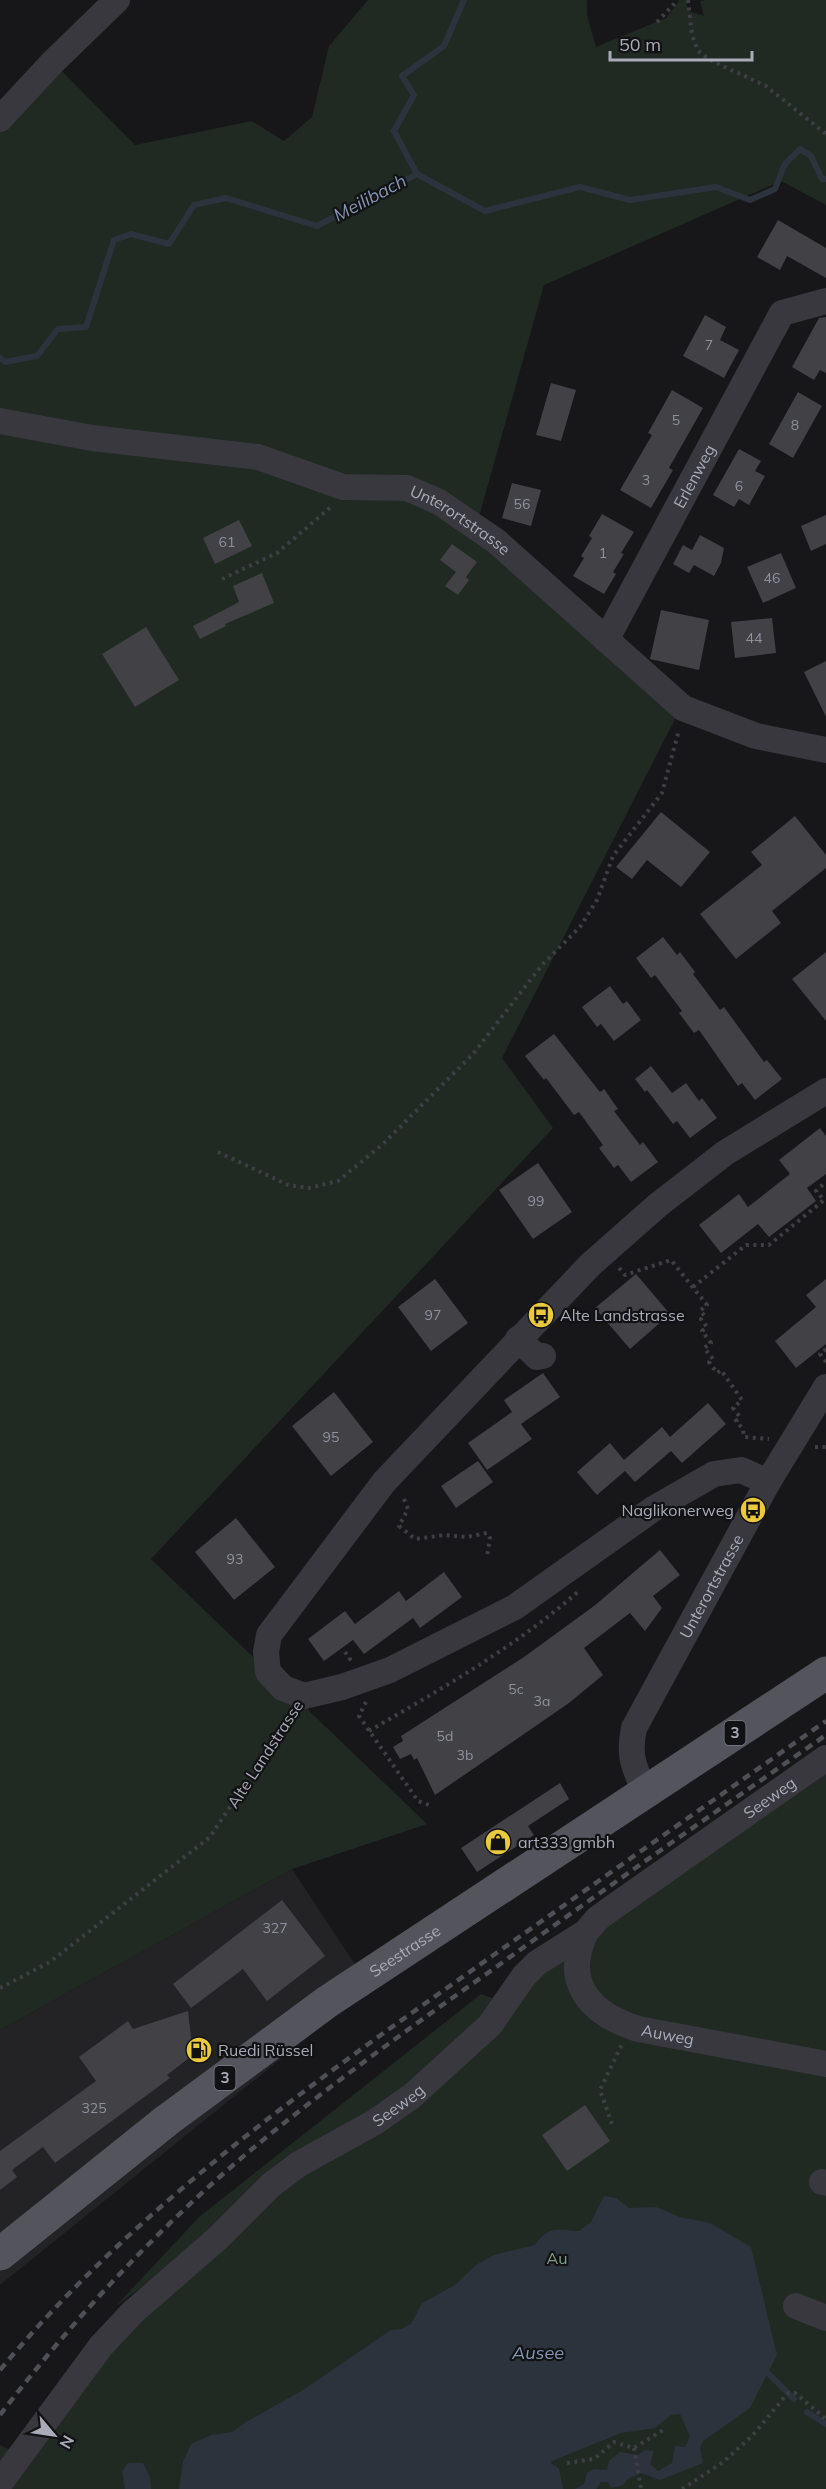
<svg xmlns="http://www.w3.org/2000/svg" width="826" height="2489" viewBox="0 0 826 2489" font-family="Mulish,sans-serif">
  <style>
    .built { fill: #232326 }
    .green { fill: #212923 }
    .water { fill: #2d333c }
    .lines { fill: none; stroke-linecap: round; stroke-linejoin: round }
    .stream { stroke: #2d333c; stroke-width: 6 }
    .building { fill: #414146 }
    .path { stroke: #3e3f44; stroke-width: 4; stroke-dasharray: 3 4.5; stroke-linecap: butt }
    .minor { stroke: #38383e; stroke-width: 26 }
    .major { stroke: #54555c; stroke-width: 33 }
    .rail { stroke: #4f5056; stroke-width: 4.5; stroke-dasharray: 8 6; stroke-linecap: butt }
    .labels { text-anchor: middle; stroke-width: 4.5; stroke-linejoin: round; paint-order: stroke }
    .number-label { font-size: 14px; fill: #8f919c }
    .shield { fill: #121214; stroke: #7c7e87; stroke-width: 1.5 }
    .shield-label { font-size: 15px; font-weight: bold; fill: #a9acb8 }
    .street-label { font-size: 16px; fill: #a9acb8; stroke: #121214 }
    .poi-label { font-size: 16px; fill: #a9acb8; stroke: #121214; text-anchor: start }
    .park-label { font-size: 16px; fill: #81a288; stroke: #121214 }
    .water-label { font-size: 18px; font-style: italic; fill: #8295b2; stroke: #121214 }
  </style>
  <rect width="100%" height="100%" fill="#171719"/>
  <!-- built -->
  <path class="built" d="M292,1869L370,1987L0,2285V2030Z"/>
  <!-- green -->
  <path class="green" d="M368,0H587V15L596,47L666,18L680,0H686L688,11L704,16L700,1L706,0H826V205L781,181L544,285L475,531L678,713L502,1058L553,1128L151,1559L427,1824L292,1869L0,2030V99L7,111L53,62L135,145L252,121L284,141L312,117L329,46Z
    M826,1758V2489H0V2445L14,2452L212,2234L116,2306L199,2217L481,1994L503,2002Z"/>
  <!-- water -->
  <path class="water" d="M604,2196L616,2198L629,2208L656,2207L680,2217L710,2223L751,2247L777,2355L750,2408L703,2441L700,2448L703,2463L660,2480L641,2473L628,2479L623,2485L611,2488L608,2482H601L596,2489H575L584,2484L587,2473L594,2469L607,2470L609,2461L620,2452L638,2455L645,2450L654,2451L650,2464L658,2471L672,2463L675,2446L685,2447L690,2436L680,2414L671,2415L655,2428L621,2433L552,2461L551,2463L559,2469L563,2489H179L183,2462L191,2444L211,2435L232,2432L246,2422L303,2390L391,2330L401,2329L411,2324L422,2303L455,2285L476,2265L494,2255L535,2245C549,2225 557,2230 579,2231L591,2222Z
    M128,2463H143L150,2477L151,2489H125L122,2471Z"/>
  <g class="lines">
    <!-- stream -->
    <path class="stream" d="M417,174L394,131L414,95L402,76L444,46L464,0
      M0,358L5,362L37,356L58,329L86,327L114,240L131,234L169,244L194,205L226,198L317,226L417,174L485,211L580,187L630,200L716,187L750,200L775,189L785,164L800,149L811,156L822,179H826
      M768,2373L794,2399
      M807,2412L826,2424"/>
  </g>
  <!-- building -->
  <path class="building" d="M778,220L826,248V278L787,256L780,270L757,257Z
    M705,315L726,327L720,340L739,350L724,378L683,356Z
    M826,317V373L820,370L814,380L792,367L819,318Z
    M551,383L576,390L561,441L536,435Z
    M672,390L703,408L669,468L673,470L651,508L620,490L652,435L648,433Z
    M798,392L822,406L793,458L769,444Z
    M739,449L761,461L755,471L765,476L749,505L739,499L734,507L713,495Z
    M512,483L541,490L531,526L502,518Z
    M602,514L634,532L621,553L624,554L613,572L616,574L604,594L573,576L584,558L581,556L592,538L589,536Z
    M826,515V544L811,551L801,526Z
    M239,520L252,546L215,564L203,538Z
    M700,535L724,548L721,563L714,576L694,565L689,573L673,564L683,545L692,550Z
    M452,544L477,562L466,577L469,580L458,595L445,586L456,572L440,560Z
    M781,553L796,588L763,603L747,567Z
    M262,573L274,603L225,624L226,626L200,639L193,626L239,602L233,586Z
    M661,610L709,620L699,670L650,659Z
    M772,618L776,653L735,658L731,622Z
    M146,627L179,680L135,707L102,654Z
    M826,661V717L804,672Z
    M661,812L710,852L681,887L647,860L632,879L616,867Z
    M795,816L826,855V868L772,911L781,923L736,959L700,914L762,865L751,852Z
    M663,937L677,955L680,952L695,972L693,974L720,1010L724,1007L764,1062L767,1060L782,1079L755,1100L742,1083L738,1086L699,1030L694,1033L679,1013L682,1011L655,975L651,978L636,958Z
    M826,952V1021L792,979Z
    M610,986L623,1004L627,1001L641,1020L614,1041L601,1024L597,1027L582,1007Z
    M554,1034L600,1092L604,1089L618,1109L614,1111L640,1145L643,1142L658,1162L631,1182L618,1165L614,1168L599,1148L603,1145L579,1112L574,1115L546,1078L544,1080L525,1056Z
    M651,1066L672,1093L686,1083L699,1101L702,1098L717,1118L690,1138L677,1121L673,1124L647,1090L645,1092L635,1079Z
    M820,1128L826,1136V1174L807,1188L816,1201L769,1237L758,1224L721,1253L699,1225L739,1194L748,1207L790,1174L779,1160Z
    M538,1163L572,1212L533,1239L499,1190Z
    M636,1274L670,1314L630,1349L595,1308Z
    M435,1279L468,1323L431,1351L398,1307Z
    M826,1279V1344L796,1368L775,1341L816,1307L806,1295Z
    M543,1373L560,1397L521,1424L532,1439L487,1470L468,1443L512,1412L504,1400Z
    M334,1392L373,1442L331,1476L292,1426Z
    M708,1403L726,1424L682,1463L671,1451L635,1482L625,1471L597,1495L577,1472L610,1443L624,1460L662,1427L670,1437Z
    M478,1461L493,1482L456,1508L441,1486Z
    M236,1518L275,1567L234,1600L195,1552Z
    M660,1550L680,1575L653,1596L662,1608L645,1631L630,1613L584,1648L603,1675L569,1703L435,1795L417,1758L414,1760L411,1754L400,1759L393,1747L403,1741L401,1736L524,1657L594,1606Z
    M444,1572L462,1597L420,1628L413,1618L364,1654L353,1640L324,1661L308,1639L345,1611L355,1624L399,1591L406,1601Z
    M560,1783L569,1799L528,1826L534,1835L477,1872L461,1848Z
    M282,1900L325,1956L267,2001L243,1969L191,2008L173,1984Z
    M188,2011L193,2055L167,2075L170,2078L55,2163L43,2147L12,2170L17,2177L0,2190V2151L96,2081L79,2057L128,2021L133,2029Z
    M585,2105L610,2141L567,2171L542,2135Z"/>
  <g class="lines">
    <!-- path -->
    <path class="path" d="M688,0L692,35L698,51L710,60L766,86L826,134
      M657,22L678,0
      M222,579L277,553L332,506
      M218,1152L288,1185L309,1188L338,1181L383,1144L473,1054L542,965L580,927L597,900L613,856L662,793L679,730
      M619,1268L625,1275L671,1260L707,1305L700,1311L705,1316L701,1319L707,1327L702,1331L711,1343L704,1348L713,1359L709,1362L717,1373L721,1370L742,1400L733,1408L740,1417L736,1421L743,1429L744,1437L769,1439
      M693,1287L746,1245H769L824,1200L816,1191L826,1182
      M826,1349L820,1354L826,1362
      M815,1447H826
      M404,1499L408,1509L399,1526L415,1539L445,1535L466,1537L487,1533L490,1538L487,1556
      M345,1652L350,1659L348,1660
      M366,1702L359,1716L418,1801L432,1806
      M369,1731C441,1689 517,1646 580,1590
      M0,1988L50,1962L210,1837L292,1714
      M612,2124L600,2090L622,2044
      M634,2448L641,2489
      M567,2463L594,2459L614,2442L634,2448L663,2430
      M682,2489L722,2463L752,2436L788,2393H795L826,2419"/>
    <!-- minor -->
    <g class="minor">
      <path d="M0,119L53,62L117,0"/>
      <path id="s1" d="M0,421L92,438L258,457L343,487L407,488L439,502L496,541L683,708L756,736L826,750"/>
      <path id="s2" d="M606,640L782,313L826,301"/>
      <path d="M518,1339L537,1357L543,1356"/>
      <path d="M768,1482L741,1470L714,1474L653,1509L515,1607L390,1670L342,1687L304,1696L283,1688L268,1672L266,1652L269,1635L384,1482L590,1265L658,1205L725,1153L826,1091"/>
      <path id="s3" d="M645,1792C634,1767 628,1756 634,1728L768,1482L826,1387"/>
      <path id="s4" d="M586,1932C561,1983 591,2014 638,2029L826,2064"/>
      <path d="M822,2182L826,2183"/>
      <path d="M796,2306L826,2318"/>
      <path id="s5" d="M0,2483L101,2346L133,2312L218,2238L271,2185L299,2164L375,2122L412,2096L490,2025L524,1976L537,1963L586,1932L597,1919L612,1908L826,1758"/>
    </g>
    <!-- major -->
    <path class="major" id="s6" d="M0,2254L166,2121L327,2002L826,1673"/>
    <!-- rail -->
    <path class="rail" d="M0,2370C128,2216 291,2098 454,1983C577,1896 702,1808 826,1721
      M0,2415C74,2318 159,2227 252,2149C331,2084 415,2024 499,1965C607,1887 717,1811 826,1735"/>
  </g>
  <!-- icons -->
  <defs>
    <symbol id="bus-disc" viewBox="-11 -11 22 22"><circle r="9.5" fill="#ebc93c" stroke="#121214"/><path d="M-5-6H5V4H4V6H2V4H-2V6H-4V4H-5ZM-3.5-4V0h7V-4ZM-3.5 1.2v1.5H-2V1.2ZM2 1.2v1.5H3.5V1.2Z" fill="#111"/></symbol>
    <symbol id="shop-disc" viewBox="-11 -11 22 22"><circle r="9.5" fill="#ebc93c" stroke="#121214"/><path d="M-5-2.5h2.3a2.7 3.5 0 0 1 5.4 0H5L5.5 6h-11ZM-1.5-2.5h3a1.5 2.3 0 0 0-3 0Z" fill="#111"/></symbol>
    <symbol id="fuel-disc" viewBox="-11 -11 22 22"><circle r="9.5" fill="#ebc93c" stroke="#121214"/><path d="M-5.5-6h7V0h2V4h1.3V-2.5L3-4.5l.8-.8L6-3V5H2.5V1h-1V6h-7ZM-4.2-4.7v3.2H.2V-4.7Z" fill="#111"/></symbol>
  </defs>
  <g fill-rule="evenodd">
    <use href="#bus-disc" x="526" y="1300" width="30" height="30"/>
    <use href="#bus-disc" x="738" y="1495" width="30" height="30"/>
    <use href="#shop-disc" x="483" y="1827" width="30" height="30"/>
    <use href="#fuel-disc" x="184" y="2035" width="30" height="30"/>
  </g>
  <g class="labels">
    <!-- number labels -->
    <g class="number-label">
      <text x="709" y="350">7</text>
      <text x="676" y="425">5</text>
      <text x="795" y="430">8</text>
      <text x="646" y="485">3</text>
      <text x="739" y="491">6</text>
      <text x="522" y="509">56</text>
      <text x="227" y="547">61</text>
      <text x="603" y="558">1</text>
      <text x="772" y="583">46</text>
      <text x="754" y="643">44</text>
      <text x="536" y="1206">99</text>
      <text x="433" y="1320">97</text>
      <text x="331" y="1442">95</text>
      <text x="235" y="1564">93</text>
      <text x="516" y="1694">5c</text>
      <text x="542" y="1706">3a</text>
      <text x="445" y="1741">5d</text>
      <text x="465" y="1760">3b</text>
      <text x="275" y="1933">327</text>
      <text x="94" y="2113">325</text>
    </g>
    <!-- shield labels -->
    <g class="shield">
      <rect x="724.5" y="1721" width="21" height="24" rx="4.5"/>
      <rect x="214.5" y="2066" width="21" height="24" rx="4.5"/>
    </g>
    <g class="shield-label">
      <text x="735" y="1738">3</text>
      <text x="225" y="2083">3</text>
    </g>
    <!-- street labels -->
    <g class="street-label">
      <text dy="6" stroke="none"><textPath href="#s2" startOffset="186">Erlenweg</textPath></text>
      <text dy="6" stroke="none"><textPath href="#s1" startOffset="477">Unterortstrasse</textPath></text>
      <text dy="6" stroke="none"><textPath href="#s3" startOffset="228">Unterortstrasse</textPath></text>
      <text transform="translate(265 1754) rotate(-57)" y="6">Alte Landstrasse</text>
      <text dy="6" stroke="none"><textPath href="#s5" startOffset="1041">Seeweg</textPath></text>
      <text dy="6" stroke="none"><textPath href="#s6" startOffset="506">Seestrasse</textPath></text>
      <text dy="6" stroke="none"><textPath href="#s4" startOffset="160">Auweg</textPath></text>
      <text dy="6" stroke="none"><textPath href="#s5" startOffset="555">Seeweg</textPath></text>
    </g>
    <!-- poi labels -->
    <g class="poi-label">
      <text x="560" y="1321">Alte Landstrasse</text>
      <text x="734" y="1516" text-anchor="end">Naglikonerweg</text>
      <text x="518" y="1848">art333 gmbh</text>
      <text x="218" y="2056">Ruedi Rüssel</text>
    </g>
    <!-- park labels -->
    <g class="park-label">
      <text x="557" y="2264">Au</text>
    </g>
    <!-- water labels -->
    <g class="water-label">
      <text transform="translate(370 198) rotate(-28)" y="6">Meilibach</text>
      <text x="538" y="2359">Ausee</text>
    </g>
  </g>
  <!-- north arrow -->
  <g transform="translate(54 2435) rotate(119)" stroke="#121214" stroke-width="4.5" paint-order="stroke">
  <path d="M0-4.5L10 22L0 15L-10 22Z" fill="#a9acb8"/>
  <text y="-9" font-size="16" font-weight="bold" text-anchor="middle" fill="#a9acb8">N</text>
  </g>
  <!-- scale -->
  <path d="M610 51v9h142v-9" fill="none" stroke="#a9acb8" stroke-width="3"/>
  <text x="619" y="51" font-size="18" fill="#a9acb8" stroke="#121214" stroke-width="4.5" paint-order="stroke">50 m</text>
</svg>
